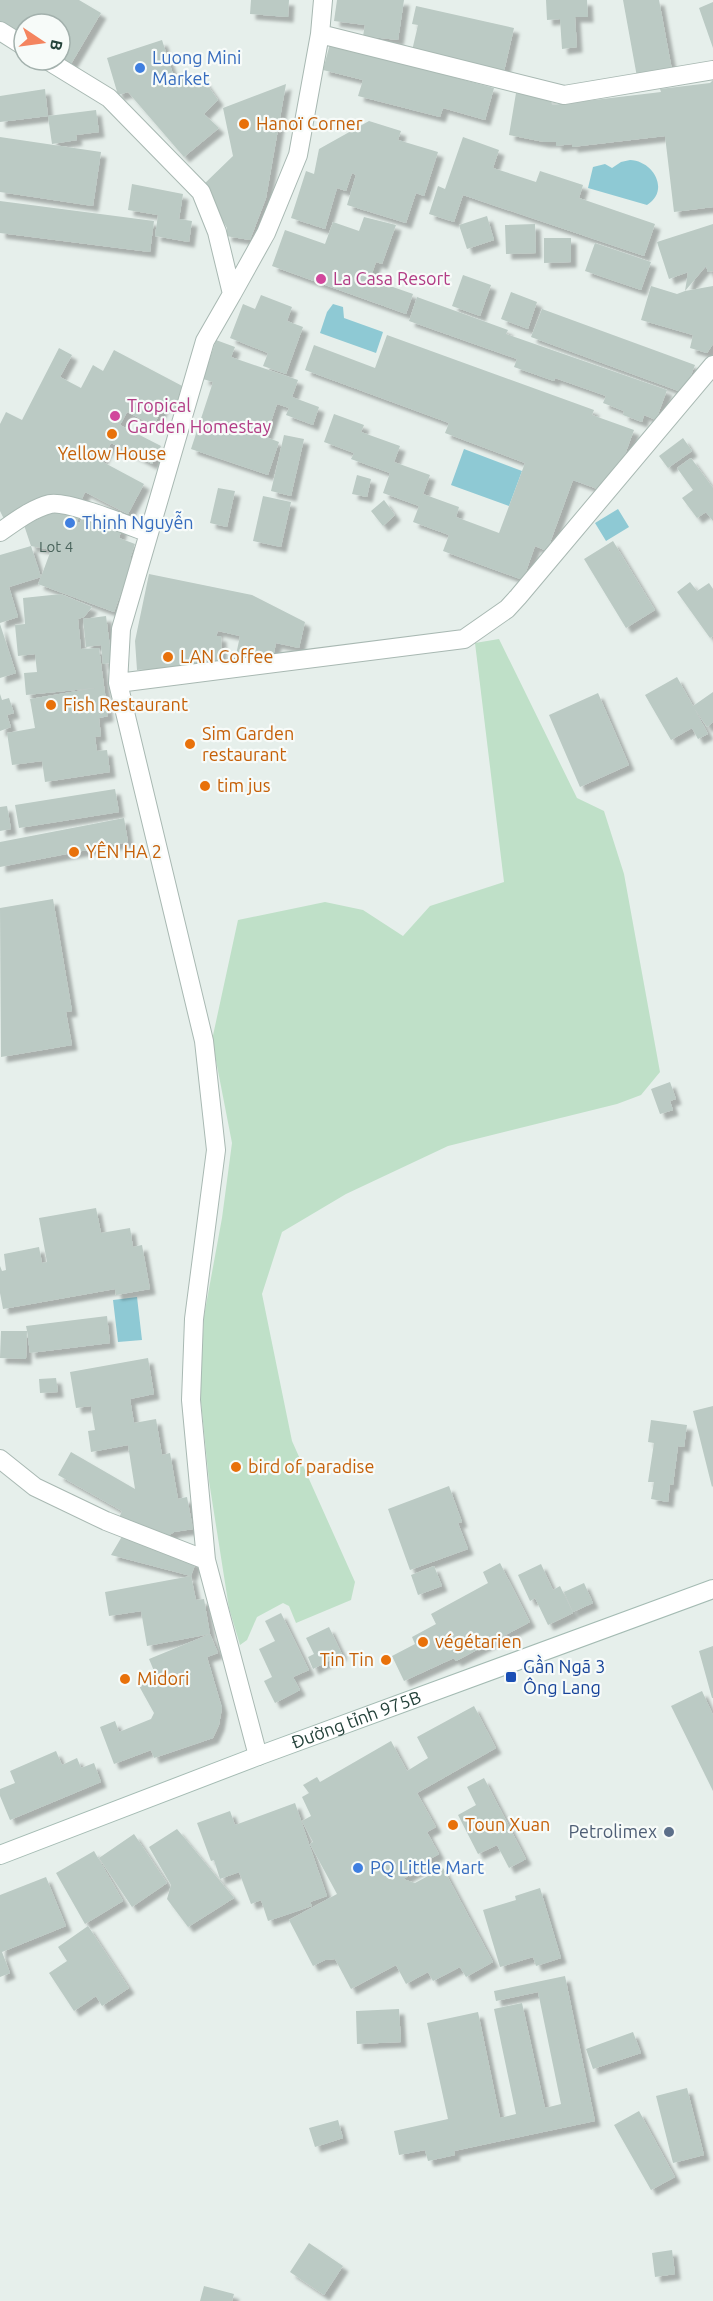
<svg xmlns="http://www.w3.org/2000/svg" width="713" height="2301" viewBox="0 0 713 2301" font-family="Ubuntu,sans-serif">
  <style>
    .green { fill: #bfe0c8 }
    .water { fill: #8ec9d4 }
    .building { fill: #bbcac4; fill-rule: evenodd; filter: url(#shadow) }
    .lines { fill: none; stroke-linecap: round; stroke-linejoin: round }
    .street-casing { stroke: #a8b8b2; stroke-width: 20 }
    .secondary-casing { stroke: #a4bbb3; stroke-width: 20 }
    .street { stroke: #fff; stroke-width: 18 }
    .secondary { stroke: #fff; stroke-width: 18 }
    .shop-dot { fill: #3f7fe0; stroke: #f7fbf9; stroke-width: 2 }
    .food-dot { fill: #e8710a; stroke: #f7fbf9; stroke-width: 2 }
    .hotel-dot { fill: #d1479c; stroke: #f7fbf9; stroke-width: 2 }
    .transit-dot { fill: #1a4fb4; stroke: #f7fbf9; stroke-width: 2 }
    .service-dot { fill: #5c6f8a; stroke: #f7fbf9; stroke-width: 2 }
    .labels { text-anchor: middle; stroke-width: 4.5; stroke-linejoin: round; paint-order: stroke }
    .number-label { font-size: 15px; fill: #4a645c }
    .shop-label { font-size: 18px; fill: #366cbe; stroke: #f7fbf9; text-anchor: start }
    .food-label { font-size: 18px; fill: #c56008; stroke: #f7fbf9; text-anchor: start }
    .hotel-label { font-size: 18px; fill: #b23c85; stroke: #f7fbf9; text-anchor: start }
    .transit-label { font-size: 18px; fill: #164399; stroke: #f7fbf9; text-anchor: start }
    .street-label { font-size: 18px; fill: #24423a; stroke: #f7fbf9 }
    .service-label { font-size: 18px; fill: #4e5e75; stroke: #f7fbf9; text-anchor: end }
  </style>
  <defs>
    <filter id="shadow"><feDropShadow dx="5.5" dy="5.5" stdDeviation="1.5" flood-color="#0004"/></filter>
  </defs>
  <rect width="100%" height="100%" fill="#e6efeb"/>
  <!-- green -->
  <path class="green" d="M499,639L577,798L604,811L624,874L660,1072L641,1095L617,1104L448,1146L346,1194L282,1232L262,1294L292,1441L355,1582L351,1600L296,1623L289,1606L283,1603L257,1617L247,1640L240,1645L229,1608L209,1481L200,1392L204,1316L222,1218L232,1143L212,1040L238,920L325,902L363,910L403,936L430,906L504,882L475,643Z"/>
  <!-- water -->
  <path class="water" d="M630,160C654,161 670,191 647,205L588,188L593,167L605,164L612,168L621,162Z
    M333,304L343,307L344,318L383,332L376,353L320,333L327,312Z
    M464,449L522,471L509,506L451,485Z
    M618,509L629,527L606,541L595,523Z
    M137,1297L142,1340L118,1342L113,1300Z"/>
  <!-- building -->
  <path class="building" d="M0,0H79L101,13L71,64L60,58V24H24V36L0,22Z
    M251,0H289L288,17L250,14Z
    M337,0H404L398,40L363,36L365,25L334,21Z
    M546,0H587L588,17H575L577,47L562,49L560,19L547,20Z
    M623,0H659L672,70L637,77Z
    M713,2V48L699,8Z
    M416,6L514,28L503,76L411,55L418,25L412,24Z
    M162,40L174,77L201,76L218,100L204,114L219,128L184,157L128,92L118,95L107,58Z
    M331,40L416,67L494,88L485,120L443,108L440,117L358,96L363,80L323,70Z
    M713,80V207L674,212L665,136L572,147V144L556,146V142H544L509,135L516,93L538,96V99L551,98L552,105L661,92L660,89L710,83Z
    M286,84L266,198L250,240L226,236L227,228L202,186L233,156L223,108Z
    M45,89L48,116L96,110L99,132L76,135L77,140L52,144L48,116L0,122V96Z
    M369,121L401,131L398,140L438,152L424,196L416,193L406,223L347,205L356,175L352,173L346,191L337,188L325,229L291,218L306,171L314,174L319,149Z
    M0,137L101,152L93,206L0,192Z
    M463,137L499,150L493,168L536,182L540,171L583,185L579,198L655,224L644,256L463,195L454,222L429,214L438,186L445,189Z
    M132,184L183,194L179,219L192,221L189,242L155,236L158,215L128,210Z
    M0,201L154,221L150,252L0,233Z
    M487,216L494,240L467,249L459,225Z
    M364,217L396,225L382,264L376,262L370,279L413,294L406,314L272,266L285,230L325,244L333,222L359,231Z
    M535,224L536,253L506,254L505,225Z
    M713,224V271L708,272L706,266L685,291L713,286V344L707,353L690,348L693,335L641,320L651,286L677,294L685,291L688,272L669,279L657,242Z
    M544,238H571V262L544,263Z
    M595,243L651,262L641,290L585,271Z
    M463,275L491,285L480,316L452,306Z
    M511,292L537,302L528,329L501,319Z
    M261,295L292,307L287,321L303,327L286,374L263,366L268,353L230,338L243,304L255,309Z
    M417,297L508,330L506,334L667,390L656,420L644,415L642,422L623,415L624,411L603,403L606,396L555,378L554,381L514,367L517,359L409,321Z
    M542,309L695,365L684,393L531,337Z
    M387,335L594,410L592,415L634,430L620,468L600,490L573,480L547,551L535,546L523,580L443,551L449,535L413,522L419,506L383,493L390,473L351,459L354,453L324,442L334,414L364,425L361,432L400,446L394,462L430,475L423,494L459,507L456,517L499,533L525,463L445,433L449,423L305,370L314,345L375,368Z
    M216,340L235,347L231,357L298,380L292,397L319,407L313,425L286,415L289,408L277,404L266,437L279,442L268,475L191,449L213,382L203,379Z
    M59,348L72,355L60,377L81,388L93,365L103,371L114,350L186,388L176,408L165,403L154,425L127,412L120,425L161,446L152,464L111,443L101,461L144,484L128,514L85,492L81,501L69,495L66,501L5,521L0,511V424L6,412L22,420Z
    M284,435L304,439L291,496L271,491Z
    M683,438L692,451L668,468L659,456Z
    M691,458L713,488V521L706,512L697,518L682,498L693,490L677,468Z
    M357,475L371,479L367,497L352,494Z
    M218,488L235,491L227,527L210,523Z
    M263,496L291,502L281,547L253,541Z
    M384,500L395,515L383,526L371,511Z
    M56,511L80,512L77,522L80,523L83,514L122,528L119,538L135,544L130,559L133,560L114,612L38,584L41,577L9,587L18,617L0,623V555L31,546L24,525ZM31,546L51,550L41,577Z
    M613,541L655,610L626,628L584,559Z
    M149,574L252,595L305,622L299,648L276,643L272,663L236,655L240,636L218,631L216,636H221L222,664L137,670L135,641Z
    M690,582L697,591L709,583L713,589V636L710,638L677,592Z
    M61,594L92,607L84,617L78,619L81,649L99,648L108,716L99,718L101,736L95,737L97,751L107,750L110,772L45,782L42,761L12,765L7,733L35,728L30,699L95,688L26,695L24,673L37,672L35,654L18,656L15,625L25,624L23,598Z
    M106,616L112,663L103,664L101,645L86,647L83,619Z
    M0,624L16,673L0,678Z
    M677,677L693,706L713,692V722L707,727L694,708L708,734L698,739L692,728L671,740L645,695Z
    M598,693L629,765L580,787L549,715Z
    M0,694L2,700L9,698L14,713L7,715L11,727L0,731Z
    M115,789L119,812L19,828L15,805Z
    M7,806L11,829L0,831V807Z
    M124,818L128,842L0,867V842Z
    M53,899L72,1011L66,1012L72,1045L1,1057L0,908Z
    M670,1082L676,1099L670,1101L673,1110L660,1114L651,1089Z
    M96,1208L101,1233L130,1228L133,1247L142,1245L150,1289L116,1295L115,1289L3,1309L0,1293V1266L2,1271L6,1270L4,1254L39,1247L42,1263L47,1262L39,1218Z
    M107,1316L110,1343L30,1353L27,1331L26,1359L0,1358L1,1331H27L26,1326Z
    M148,1358L154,1394L130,1399L134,1423L156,1419L162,1455L170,1453L178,1499L187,1497L193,1529L174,1532L165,1538L118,1520L122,1511L58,1475L71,1452L135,1489L128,1445L91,1452L88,1431L95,1430L91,1406L76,1408L70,1372Z
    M56,1378L58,1392L40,1393L39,1379Z
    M713,1406V1486L712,1487L693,1411Z
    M651,1420L687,1425L684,1447L678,1446L673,1485L670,1484L668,1502L651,1499L654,1482H648L654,1443L648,1442Z
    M449,1486L462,1522L458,1523L468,1549L410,1570L388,1509Z
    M124,1533L196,1562L191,1576L196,1600L204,1599L210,1634L147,1646L141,1611L109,1616L105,1592L191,1576L111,1555Z
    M500,1563L530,1622L456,1661L454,1658L404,1681L392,1656L415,1644L412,1637L436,1624L431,1614L488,1583L483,1572Z
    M541,1564L553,1590L560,1586L573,1613L548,1625L535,1598L530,1601L518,1575Z
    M434,1566L442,1586L418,1595L411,1575Z
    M584,1583L593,1603L573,1612L564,1592Z
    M281,1613L309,1670L293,1677L300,1690L275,1703L264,1681L272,1677L259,1649L275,1641L265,1621Z
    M329,1627L342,1654L313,1669L308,1657L314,1654L306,1638Z
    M210,1634L218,1653L207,1657L222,1708L219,1725L213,1738L154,1758L151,1750L114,1764L100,1727L115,1721L119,1732L151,1719L154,1713L139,1686L157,1678L149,1659Z
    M713,1646V1698H712L699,1651Z
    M702,1691L713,1715V1791L671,1706Z
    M474,1706L496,1748L417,1793L436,1827L427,1832L439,1854L423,1863L425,1866L403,1879L415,1883L443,1868L493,1962L466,1977L460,1967L433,1981L428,1972L406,1984L396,1965L351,1989L335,1959L325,1960L313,1966L289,1920L337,1894L310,1844L313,1842L302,1821L311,1816L302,1797L309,1793L303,1785L317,1777L320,1782L391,1741L407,1771L428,1758L417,1737Z
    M56,1751L62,1765L77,1758L81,1768L94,1763L101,1782L10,1820L0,1796V1789L15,1783L10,1771Z
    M484,1778L526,1859L509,1868L497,1845L478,1854L458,1815L476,1805L467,1787Z
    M295,1803L327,1896L310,1902L312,1906L268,1921L261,1900L251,1904L239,1872L220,1879L214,1860L211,1861L197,1823L230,1811L235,1825Z
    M177,1829L234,1898L188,1927L167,1899L171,1885L149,1847Z
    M134,1834L167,1883L132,1907L99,1858Z
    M94,1851L123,1901L85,1924L56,1873Z
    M46,1877L66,1926L2,1952L10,1973L0,1977V1895Z
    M540,1888L561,1958L536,1966L533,1957L500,1967L483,1910L516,1900L515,1896Z
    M88,1926L129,1988L102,2006L96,1996L74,2011L49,1973L67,1961L58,1947Z
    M565,1976L595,2121L454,2151L455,2155L428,2161L425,2150L399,2155L394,2131L448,2119L427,2023L478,2012L500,2118L516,2114L494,2009L522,2003L545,2108L561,2104L538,1992L496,2001L494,1991Z
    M399,2009L401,2042L357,2044L356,2011Z
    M633,2032L641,2053L593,2069L586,2049Z
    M687,2088L704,2155L673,2163L656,2096Z
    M639,2111L675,2177L651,2190L614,2125Z
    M338,2120L343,2138L315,2147L309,2128Z
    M309,2243L343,2266L324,2295L290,2272Z
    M672,2250L675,2274L655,2277L652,2253Z
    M204,2286L234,2294L232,2301H200Z"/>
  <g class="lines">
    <defs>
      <path id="street" d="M0,31L24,46
        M320,34L564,95L713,70
        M47,60L109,98L201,192L217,232L232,294L205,341L121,629L118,683L204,1041L216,1150L194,1319L191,1400L206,1560L258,1756
        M232,294L266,233L298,155L320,34L323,0
        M0,532C16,521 31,509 50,504C66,500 130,526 149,533
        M118,683L464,639L507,609L518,597L713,365
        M0,1459L35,1487L106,1521L206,1560"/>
      <g id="secondary">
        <path id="s1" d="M0,1855L258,1756L713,1589"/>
      </g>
    </defs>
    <!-- street casing -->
    <use href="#street" class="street-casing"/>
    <!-- secondary casing -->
    <use href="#secondary" class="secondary-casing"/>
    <!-- street -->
    <use href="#street" class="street"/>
    <!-- secondary -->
    <use href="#secondary" class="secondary"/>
  </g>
  <!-- markers -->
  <g class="shop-dot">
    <circle cx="140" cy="68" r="6"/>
    <circle cx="70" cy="523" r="6"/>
    <circle cx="358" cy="1868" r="6"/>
  </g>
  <g class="food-dot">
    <circle cx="244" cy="124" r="6"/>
    <circle cx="112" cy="434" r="6"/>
    <circle cx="168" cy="657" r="6"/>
    <circle cx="51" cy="705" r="6"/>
    <circle cx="190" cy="744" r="6"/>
    <circle cx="205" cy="786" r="6"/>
    <circle cx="74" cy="852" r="6"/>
    <circle cx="236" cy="1467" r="6"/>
    <circle cx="423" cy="1642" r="6"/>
    <circle cx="386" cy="1660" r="6"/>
    <circle cx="125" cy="1679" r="6"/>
    <circle cx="453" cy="1825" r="6"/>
  </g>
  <g class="hotel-dot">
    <circle cx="321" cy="279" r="6"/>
    <circle cx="115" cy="416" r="6"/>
  </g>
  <rect class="transit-dot" x="505" y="1671" width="12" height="12" rx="3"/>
  <circle class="service-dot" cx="669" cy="1832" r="6"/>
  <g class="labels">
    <!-- number labels -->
    <g class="number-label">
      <text x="56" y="552">Lot 4</text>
    </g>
    <!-- shop labels -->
    <g class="shop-label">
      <text x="152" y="64">Luong Mini<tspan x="152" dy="21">Market</tspan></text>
      <text x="82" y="529">Thịnh Nguyễn</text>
      <text x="370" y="1874">PQ Little Mart</text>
    </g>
    <!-- food labels -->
    <g class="food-label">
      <text x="256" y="130">Hanoï Corner</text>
      <text x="112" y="460" text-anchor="middle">Yellow House</text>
      <text x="180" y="663">LAN Coffee</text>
      <text x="63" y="711">Fish Restaurant</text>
      <text x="202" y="740">Sim Garden<tspan x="202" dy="21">restaurant</tspan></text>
      <text x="217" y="792">tim jus</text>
      <text x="86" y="858">YÊN HA 2</text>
      <text x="248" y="1473">bird of paradise</text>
      <text x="435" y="1648">végétarien</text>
      <text x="374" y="1666" text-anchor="end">Tin Tin</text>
      <text x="137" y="1685">Midori</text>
      <text x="465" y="1831">Toun Xuan</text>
    </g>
    <!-- hotel labels -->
    <g class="hotel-label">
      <text x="333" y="285">La Casa Resort</text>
      <text x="127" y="412">Tropical<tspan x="127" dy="21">Garden Homestay</tspan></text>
    </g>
    <!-- transit labels -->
    <g class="transit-label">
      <text x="523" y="1673">Gần Ngã 3<tspan x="523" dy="21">Ông Lang</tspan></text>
    </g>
    <!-- street labels -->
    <g class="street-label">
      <text dy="6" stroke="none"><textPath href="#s1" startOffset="381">Đường tỉnh 975B</textPath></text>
    </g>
    <!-- service labels -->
    <g class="service-label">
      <text x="657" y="1838">Petrolimex</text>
    </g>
  </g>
  <!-- north arrow -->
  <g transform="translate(42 42) rotate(103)"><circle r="28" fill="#f7fbf9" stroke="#a3b1ad" stroke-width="1.5"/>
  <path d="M0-4.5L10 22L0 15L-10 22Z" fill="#f4845f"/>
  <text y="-9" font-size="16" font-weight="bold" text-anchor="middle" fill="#24423a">B</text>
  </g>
</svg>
